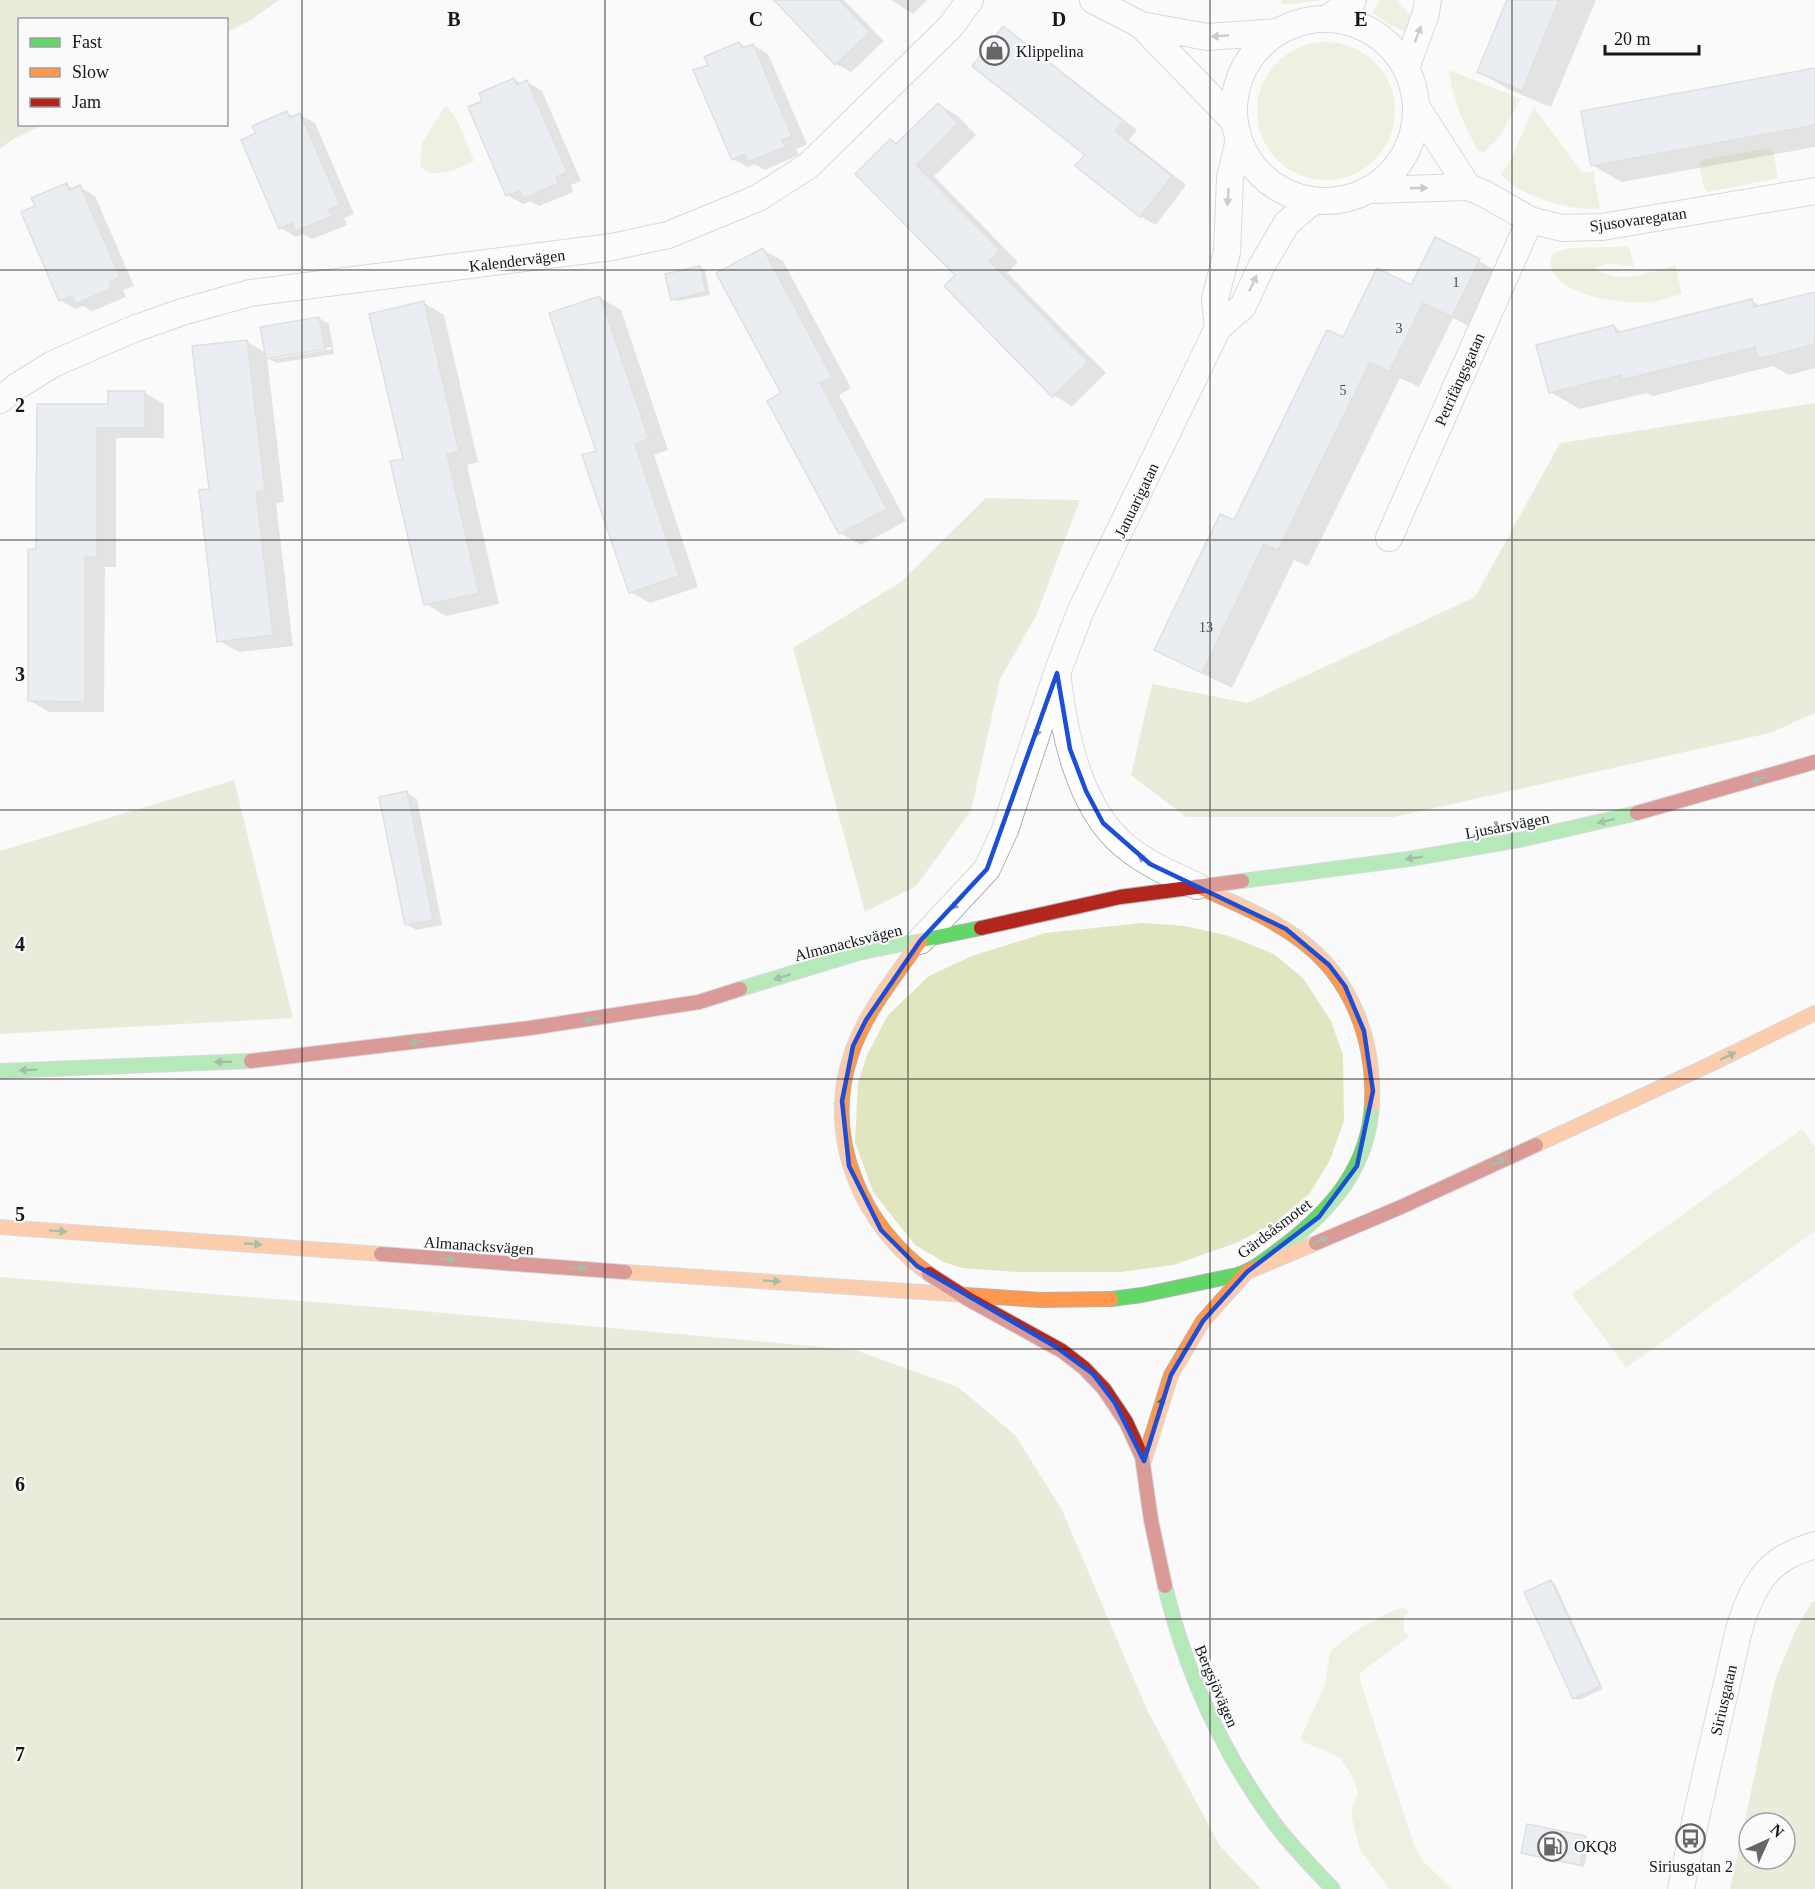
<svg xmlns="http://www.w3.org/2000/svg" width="1815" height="1889" viewBox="0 0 1815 1889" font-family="Georgia,serif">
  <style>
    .green { fill: #e1e6c1 }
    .forest { fill: #d6dbb2; fill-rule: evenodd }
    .shadow { fill: #0003; fill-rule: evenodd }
    .building { fill: #d7e0e9; stroke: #c0c0c1; stroke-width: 1.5 }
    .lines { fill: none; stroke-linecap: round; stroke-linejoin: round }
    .street-casing { stroke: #b2b2b2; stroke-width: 28 }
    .fast-casing { stroke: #b2b2b2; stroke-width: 16 }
    .slow-casing { stroke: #b2b2b2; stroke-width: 16 }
    .jam-casing { stroke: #b2b2b2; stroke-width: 16 }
    .street { stroke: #fefefe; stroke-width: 26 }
    .fast { stroke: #63d668; stroke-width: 14 }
    .slow { stroke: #ff974d; stroke-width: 14 }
    .jam { stroke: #b3261e; stroke-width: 14 }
    .oneway { fill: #969696 }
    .oneway2 { fill: #3d7640 }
    .marked { fill: none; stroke: #1d4ed8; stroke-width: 4.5; stroke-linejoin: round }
    .grid { fill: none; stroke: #171718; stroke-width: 1.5; stroke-opacity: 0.55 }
    .labels { text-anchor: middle; stroke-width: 4.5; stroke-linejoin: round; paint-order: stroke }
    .number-label { font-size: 14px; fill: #47494c }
    .poi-label { font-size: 16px; fill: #171718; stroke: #f9fafc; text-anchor: start }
    .street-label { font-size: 16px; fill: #171718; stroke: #f9fafc }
    .grid-label { font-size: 20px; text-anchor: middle; font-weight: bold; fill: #171718; stroke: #f9fafc; stroke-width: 4.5; stroke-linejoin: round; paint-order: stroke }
  </style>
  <rect width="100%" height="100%" fill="#fafafb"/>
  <!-- green -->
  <path class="green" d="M1283,0H1323L1283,5L1281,1Z
    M1380,0H1397L1413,18L1406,32C1396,30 1381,18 1372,13Z
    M1257 111a69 69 0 1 1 138 0a69 69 0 1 1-138 0Z
    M1449,70L1521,99L1498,139L1483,153L1478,150C1463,125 1453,99 1449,70Z
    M446,105L457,120L474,161C459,169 433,181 420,166L422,143Z
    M1534,107L1582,173L1593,171L1600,208C1574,213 1516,195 1501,174L1511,160Z
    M1769,148L1773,151L1778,177L1775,179L1707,192L1704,188L1699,164L1701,160Z
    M1627,246L1630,250L1634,267C1620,265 1607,259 1595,269C1623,285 1647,273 1675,265L1682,294C1672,296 1661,301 1651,302C1624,305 1560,297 1551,267C1549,260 1551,255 1557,252C1570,245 1609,249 1627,246Z
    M1143,923L1185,926L1229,936L1274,954L1303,978L1331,1021L1343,1055L1344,1121L1330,1160L1310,1193L1275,1223L1236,1243L1173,1265L1121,1272H1016L962,1268L944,1262L915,1245L873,1192L855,1142L858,1083L867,1055L888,1015L929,976L972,956L1045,933Z
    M1802,1129L1815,1147V1231L1626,1368L1572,1294Z
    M1401,1608L1410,1610L1404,1617V1631L1409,1637L1362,1671L1359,1677L1414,1845L1422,1860L1452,1889H1389L1360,1850L1352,1819V1807L1358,1794L1354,1779L1341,1759L1331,1753L1303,1742L1301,1737L1325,1685L1330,1651L1360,1628L1396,1609Z"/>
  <!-- forest -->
  <path class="forest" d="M0,0H279L251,20L227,32L226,20H20V124L43,125L12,140L0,149Z
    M1815,403V713L1770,733L1394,817H1186L1131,775L1152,684L1247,703L1475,597L1560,443Z
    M986,498L1080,500L1036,616L1000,679L971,811L916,886L865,912L793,648L901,582Z
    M234,780L293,1018L0,1034V851Z
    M0,1277L400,1309L855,1350L958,1387L1015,1435L1062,1510L1148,1712L1220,1846L1261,1889H0Z
    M1815,1601V1889H1730L1775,1680L1797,1627L1812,1602ZM1749,1823H1785V1859H1749Z"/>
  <!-- shadow -->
  <path class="shadow" d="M796,0H844L884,41L851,72L836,64Z
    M891,0H927L913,14Z
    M1508,0H1596L1551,107L1508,89L1479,72Z
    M1003,28L1018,37L1137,130L1129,140L1186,185L1156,225L1140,216L1087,154Z
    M739,43L747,48L753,45L768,54L807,144L796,149L799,155L765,170L755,164L748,167L733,159L710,65Z
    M1815,70V147L1622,182L1592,165Z
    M514,80L522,84L527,82L542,91L581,181L571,185L573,192L539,206L530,201L523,204L507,195L484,102Z
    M939,105L958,116L976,135L934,176L1018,262L1007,273L1106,373L1072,406L1053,395L957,275L890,140L898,144Z
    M287,113L295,117L300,115L315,123L354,214L344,218L347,225L312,239L303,234L296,237L281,228L258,134Z
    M66,185L74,189L80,187L95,196L134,286L123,290L126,297L92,311L83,306L75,309L60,300L37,207Z
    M1435,239L1479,261L1509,278L1482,333L1453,318L1419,387L1400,378L1308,566L1294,560L1232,688L1186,666L1156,649L1235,522L1343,339L1412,287Z
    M763,250L783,261L851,388L839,395L906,521L861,545L840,533L770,401L783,394Z
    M700,268L705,270L710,295L677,301L672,299Z
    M1815,293V368L1789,375L1773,366L1653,396L1647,393L1580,409L1550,392L1614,327L1624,333L1752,301L1762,307Z
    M600,298L621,310L668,450L654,455L698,587L650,603L630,592L597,452Z
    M424,303L444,315L478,462L467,465L499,604L446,616L426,604L404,460Z
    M319,318L329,324L334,354L277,363L267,358L284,502L276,503L293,646L239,652L219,641L210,490L246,341L266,353ZM332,347V349L274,359V356Z
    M145,393L164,404V438H116V567H105L104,712H49L29,700L38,550V405H109Z
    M407,793L417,799L442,925L416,930L407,924Z
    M1551,1581L1555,1584L1603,1689L1579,1700L1574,1698Z
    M1585,1838L1590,1840L1584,1867L1527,1855L1523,1852Z"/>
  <!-- building -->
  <path class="building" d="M774,0H839L870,32L835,65Z
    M1507,0H1559L1522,91L1477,72Z
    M1003,26L1123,121L1115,131L1172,176L1140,217L1075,166L1085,155L972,66Z
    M739,42L742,48L753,44L792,136L782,140L785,147L748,162L745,154L732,160L693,70L708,65L704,57Z
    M1815,68V125L1591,166L1581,111Z
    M514,78L517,85L527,80L567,172L556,177L559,183L523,199L520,191L506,196L468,107L482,101L479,93Z
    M938,103L958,123L916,165L1000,250L989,261L1088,362L1052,397L944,286L955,275L855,174L890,139L896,144Z
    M287,111L290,118L300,113L340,205L329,210L332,216L296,231L292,223L279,229L241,140L256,133L252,126Z
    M67,183L69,190L80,185L120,277L109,282L112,288L76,304L72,296L59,301L21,212L35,206L31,198Z
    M1435,237L1480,259L1452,317L1423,303L1389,372L1370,362L1278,550L1264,544L1202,673L1154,650L1220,514L1234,520L1327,330L1343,337L1377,268L1411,285Z
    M763,248L832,377L820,383L887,509L839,534L767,401L781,393L716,273Z
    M700,266L706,292L671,300L665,274Z
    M1815,292V344L1758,359L1755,347L1622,380L1621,375L1549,393L1536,345L1614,325L1616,333L1752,299L1754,307Z
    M600,296L649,439L635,444L679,576L629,593L582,455L596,451L549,313Z
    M424,301L459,451L447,454L479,593L424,605L390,461L403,459L369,314Z
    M319,317L325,349L266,359L260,327Z
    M247,340L265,490L256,492L273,635L217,642L199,490L209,489L192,346Z
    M108,391H145V428H97V557H85V702L28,701V549H36L37,404H108Z
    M407,791L433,920L405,925L379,797Z
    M1551,1580L1600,1686L1573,1699L1524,1592Z
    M1527,1824L1586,1836L1580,1865L1521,1853Z"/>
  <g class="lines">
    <defs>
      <path id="street" d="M1093,0L1141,25L1207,37L1278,32
        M1327,19L1353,0
        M1234 110a91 91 0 1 1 182 0a91 91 0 1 1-182 0Z
        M1141,25L1235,122
        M1406,68L1426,13L1428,0
        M1416,106L1468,187
        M1370,190L1468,187L1485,194L1530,220L1562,228L1602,227L1815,191
        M1218,328L1215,299L1227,252L1230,178L1239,140
        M0,400L16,387L53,364L131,330L182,312L250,293L612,247L668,235L758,198L808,166L951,26L970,0
        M1389,538L1530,220
        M1058,680C1064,734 1080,809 1125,846C1147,864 1172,875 1197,886
        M920,941L987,869L1005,830L1057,673L1081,610L1218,328L1243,306L1261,267L1287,223L1314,200
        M1681,1889C1694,1823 1710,1757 1725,1691C1735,1653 1738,1612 1762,1578C1777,1558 1792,1553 1815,1545"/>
      <path id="fast" d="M1242,881L1409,859L1524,839L1637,813
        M740,989L858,953L981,928
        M0,1071L251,1061
        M1111,1299L1142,1295L1237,1275C1254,1270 1269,1257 1284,1246C1332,1209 1368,1168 1372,1105
        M1165,1586C1185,1670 1221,1750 1272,1820C1290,1845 1312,1867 1333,1889"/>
      <path id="slow" d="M1197,886C1232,902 1268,916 1299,939C1352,977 1375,1041 1372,1105
        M920,941C894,978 863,1015 850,1058C824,1139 862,1226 929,1274
        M1536,1145L1709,1065L1815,1013
        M0,1227L381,1254
        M625,1272L1040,1300L1111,1299
        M1144,1461L1171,1375L1203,1321L1247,1272L1316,1243"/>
      <path id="jam" d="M1637,813L1815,762
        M981,928L1120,897L1242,881
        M251,1061L530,1028L699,1002L740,989
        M1316,1243L1401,1207L1536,1145
        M381,1254L625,1272
        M929,1274L968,1299L1062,1351L1084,1368L1104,1389L1126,1422L1142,1457L1151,1520L1165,1586"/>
    </defs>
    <!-- street casing -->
    <use href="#street" class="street-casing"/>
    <!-- fast casing -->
    <use href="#fast" class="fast-casing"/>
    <!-- slow casing -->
    <use href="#slow" class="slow-casing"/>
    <!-- jam casing -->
    <use href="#jam" class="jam-casing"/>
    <!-- street -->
    <use href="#street" class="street"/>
    <!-- fast -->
    <use href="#fast" class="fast"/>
    <!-- slow -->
    <use href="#slow" class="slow"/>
    <!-- jam -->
    <use href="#jam" class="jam"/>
  </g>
  <!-- one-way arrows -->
  <defs><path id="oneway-solid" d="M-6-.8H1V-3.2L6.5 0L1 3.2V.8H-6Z" transform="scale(1.5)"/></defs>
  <g class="oneway">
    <use href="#oneway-solid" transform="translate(1418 34) rotate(-69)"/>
    <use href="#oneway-solid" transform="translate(1220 36) rotate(176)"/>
    <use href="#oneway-solid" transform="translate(1419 188) rotate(-2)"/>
    <use href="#oneway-solid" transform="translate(1228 197) rotate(94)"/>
    <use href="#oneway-solid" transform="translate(1253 283) rotate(-65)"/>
    <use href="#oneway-solid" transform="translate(1038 729) rotate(108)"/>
    <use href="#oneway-solid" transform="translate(1145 860) rotate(-146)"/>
    <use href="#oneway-solid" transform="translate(957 903) rotate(133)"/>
  </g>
  <g class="oneway2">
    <use href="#oneway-solid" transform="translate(1759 779) rotate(165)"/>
    <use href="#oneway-solid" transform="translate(1606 821) rotate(166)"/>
    <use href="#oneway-solid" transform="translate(1414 858) rotate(171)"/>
    <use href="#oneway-solid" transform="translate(782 977) rotate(163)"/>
    <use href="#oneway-solid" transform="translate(592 1019) rotate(171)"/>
    <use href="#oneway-solid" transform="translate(417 1042) rotate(173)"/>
    <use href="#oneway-solid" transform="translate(1728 1056) rotate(-26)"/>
    <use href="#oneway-solid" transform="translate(223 1062) rotate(178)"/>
    <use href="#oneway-solid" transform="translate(28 1070) rotate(178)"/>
    <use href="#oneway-solid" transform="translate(1498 1162) rotate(-25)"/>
    <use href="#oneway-solid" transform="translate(58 1231) rotate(4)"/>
    <use href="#oneway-solid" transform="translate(1320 1241) rotate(-23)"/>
    <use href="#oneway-solid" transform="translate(253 1244) rotate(4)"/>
    <use href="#oneway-solid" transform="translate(447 1259) rotate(4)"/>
    <use href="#oneway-solid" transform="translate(578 1268) rotate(4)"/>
    <use href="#oneway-solid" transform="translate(772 1281) rotate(4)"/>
    <use href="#oneway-solid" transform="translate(1008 1320) rotate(28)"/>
    <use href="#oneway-solid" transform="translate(1161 1405) rotate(-73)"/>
  </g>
  <!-- marked area -->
  <path d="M0 0H1815V1889H0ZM1057,673L1070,749L1086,791L1103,823L1150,864L1286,929L1329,965L1345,986L1364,1031L1373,1091L1357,1166L1319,1217L1247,1272L1203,1321L1171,1375L1144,1461L1115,1403L1093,1374L1056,1347L917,1266L881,1230L849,1166L842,1101L853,1046L866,1020L920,941L987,869Z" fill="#fafafb" fill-opacity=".55" fill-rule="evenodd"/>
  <path class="marked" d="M1057,673L1070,749L1086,791L1103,823L1150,864L1286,929L1329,965L1345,986L1364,1031L1373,1091L1357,1166L1319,1217L1247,1272L1203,1321L1171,1375L1144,1461L1115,1403L1093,1374L1056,1347L917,1266L881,1230L849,1166L842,1101L853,1046L866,1020L920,941L987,869Z"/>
  <!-- grid -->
  <path class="grid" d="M302,0V1889M605,0V1889M908,0V1889M1210,0V1889M1512,0V1889M0,270H1815M0,540H1815M0,810H1815M0,1079H1815M0,1349H1815M0,1619H1815"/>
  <!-- icons -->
  <defs>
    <symbol id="shop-ring" viewBox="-11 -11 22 22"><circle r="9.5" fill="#f9fafc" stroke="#666667" stroke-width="1.5"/><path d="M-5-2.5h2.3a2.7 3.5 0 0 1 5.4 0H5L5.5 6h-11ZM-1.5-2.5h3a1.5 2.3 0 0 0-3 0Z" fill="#666667"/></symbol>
    <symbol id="bus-ring" viewBox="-11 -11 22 22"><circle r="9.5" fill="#f9fafc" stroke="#666667" stroke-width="1.5"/><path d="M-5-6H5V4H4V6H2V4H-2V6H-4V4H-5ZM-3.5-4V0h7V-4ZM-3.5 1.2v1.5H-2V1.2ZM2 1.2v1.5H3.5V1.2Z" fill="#666667"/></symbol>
    <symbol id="fuel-ring" viewBox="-11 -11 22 22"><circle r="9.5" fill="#f9fafc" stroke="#666667" stroke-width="1.5"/><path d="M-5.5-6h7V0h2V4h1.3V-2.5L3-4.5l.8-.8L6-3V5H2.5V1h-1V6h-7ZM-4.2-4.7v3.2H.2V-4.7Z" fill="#666667"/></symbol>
  </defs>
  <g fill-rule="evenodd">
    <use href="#shop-ring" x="978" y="34" width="33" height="33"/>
    <use href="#bus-ring" x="1674" y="1822" width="33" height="33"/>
    <use href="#fuel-ring" x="1536" y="1830" width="33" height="33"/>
  </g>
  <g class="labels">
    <!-- number labels -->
    <g class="number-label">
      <text x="1456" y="287">1</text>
      <text x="1399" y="333">3</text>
      <text x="1343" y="395">5</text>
      <text x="1206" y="632">13</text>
    </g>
    <!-- poi labels -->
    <g class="poi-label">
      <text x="1016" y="57">Klippelina</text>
      <text x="1574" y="1852">OKQ8</text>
      <text x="1691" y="1872" text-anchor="middle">Siriusgatan 2</text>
    </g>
    <!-- street labels -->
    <g class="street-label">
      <text transform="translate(1638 219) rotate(-8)" y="6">Sjusovaregatan</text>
      <text transform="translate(517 260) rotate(-7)" y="6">Kalendervägen</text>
      <text transform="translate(1459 379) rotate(-66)" y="6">Petrifängsgatan</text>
      <text transform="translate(1136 500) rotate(-64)" y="6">Januarigatan</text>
      <text transform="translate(1507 825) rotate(-11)" y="6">Ljusårsvägen</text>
      <text transform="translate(848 942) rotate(-14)" y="6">Almanacksvägen</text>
      <text transform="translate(1274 1228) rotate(-37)" y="6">Gärdsåsmotet</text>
      <text transform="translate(479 1245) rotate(4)" y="6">Almanacksvägen</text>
      <text transform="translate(1217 1686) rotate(67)" y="6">Bergsjövägen</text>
      <text transform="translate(1723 1700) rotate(-77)" y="6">Siriusgatan</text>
    </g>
  </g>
  <g class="grid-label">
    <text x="454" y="26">B</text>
    <text x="756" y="26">C</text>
    <text x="1059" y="26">D</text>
    <text x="1361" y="26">E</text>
    <text x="20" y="412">2</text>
    <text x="20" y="681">3</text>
    <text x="20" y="951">4</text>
    <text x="20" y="1221">5</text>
    <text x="20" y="1491">6</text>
    <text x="20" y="1761">7</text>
  </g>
  <!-- legend -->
  <rect x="18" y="18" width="210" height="108" fill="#f9fafc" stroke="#9f9fa1" stroke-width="1.5"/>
  <rect x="30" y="38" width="30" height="9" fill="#63d668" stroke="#9f9fa1" stroke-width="1.5"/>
  <text x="72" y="48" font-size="18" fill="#171718">Fast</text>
  <rect x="30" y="68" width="30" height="9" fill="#ff974d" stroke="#9f9fa1" stroke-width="1.5"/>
  <text x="72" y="78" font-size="18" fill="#171718">Slow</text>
  <rect x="30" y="98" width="30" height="9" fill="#b3261e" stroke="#9f9fa1" stroke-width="1.5"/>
  <text x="72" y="108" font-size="18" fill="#171718">Jam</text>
  <!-- north arrow -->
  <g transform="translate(1767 1841) rotate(45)"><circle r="28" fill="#f9fafc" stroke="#9f9fa1" stroke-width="1.5"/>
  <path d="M0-4.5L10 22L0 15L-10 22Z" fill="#666667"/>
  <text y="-9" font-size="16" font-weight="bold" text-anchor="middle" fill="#171718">N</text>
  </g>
  <!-- scale -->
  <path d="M1605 45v9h94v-9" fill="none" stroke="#171718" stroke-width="3"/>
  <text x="1614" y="45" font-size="18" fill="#171718" stroke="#f9fafc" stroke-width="4.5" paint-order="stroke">20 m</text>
</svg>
